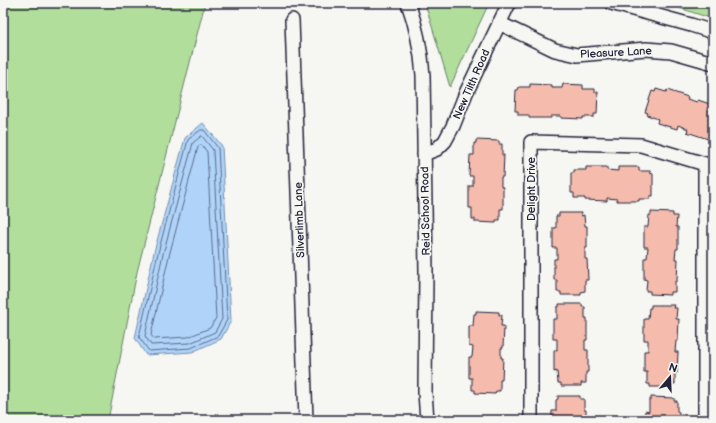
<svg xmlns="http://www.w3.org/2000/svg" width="716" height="423" viewBox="0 0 716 423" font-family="'Balsamiq Sans',sans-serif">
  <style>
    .green { fill: #b2de9c; stroke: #6a806c }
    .water { fill: #b0d4f9; stroke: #778dad }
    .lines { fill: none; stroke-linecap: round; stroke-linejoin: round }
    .shore { stroke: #5b6987; stroke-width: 1 }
    .building { fill: #f5bcad; stroke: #22223b }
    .minor-casing { stroke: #22223b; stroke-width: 16 }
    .minor { stroke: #f6f6f2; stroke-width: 13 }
    .labels { text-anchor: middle; stroke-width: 3.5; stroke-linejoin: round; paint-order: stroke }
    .street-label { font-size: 11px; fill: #22223b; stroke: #f6f6f2 }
  </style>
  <rect width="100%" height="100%" fill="#f6f6f2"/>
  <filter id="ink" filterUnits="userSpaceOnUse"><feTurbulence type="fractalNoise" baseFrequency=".025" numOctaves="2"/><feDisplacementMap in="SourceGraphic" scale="8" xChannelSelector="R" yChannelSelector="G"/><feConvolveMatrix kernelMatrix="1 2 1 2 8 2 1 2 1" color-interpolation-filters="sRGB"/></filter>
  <g filter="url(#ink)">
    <!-- green -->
    <path class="green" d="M3,3H205L137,272L108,420H3Z
      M425,3H489L450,87Z
      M664,3H713V19Z"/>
    <!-- water -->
    <path class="water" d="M203,123L222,146L231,321L221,339L192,352L146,355L135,338L154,252L185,138Z"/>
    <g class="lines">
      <!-- shore -->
      <path class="shore" d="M201,130H204L218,148L227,320L218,336L191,348L149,351L139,337L158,253L188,140Z
        M202,136L213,150L222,319L215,332L190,343L151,345L145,336L163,254L193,143Z
        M200,145H202L207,152L216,318L210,328L188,337L154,339L151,335L169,256L198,147Z"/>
    </g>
    <!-- building -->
    <path class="building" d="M530,84L552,85V88H562L563,84L583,85V89H595V92H598L597,114H594V117H583V119L561,118V116H551V118H529V115H518V111H515L516,90H518L519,87H530Z
      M656,89L666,92L667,90L688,97L687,99L697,102L698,100L713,105V137L709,135L708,139L687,132L688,129L678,125L677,129L657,123L658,119L647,115L648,113L645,112L652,91L655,92Z
      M476,140L499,141V144H502V155H504L503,177H501V187H503V209H500V220H496V223L475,222V219H472V208H469V186H473V176H469L470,155H474V143H476Z
      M586,167H607V170L618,171V167H639V171H651L650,173L653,174V196H650V199H639V201H617V199L607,198V201L585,200V198H574V193H571V173H574V170H586Z
      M651,212L673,213V216H677L676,227H678V249H676L675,259H678L677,281H675V292H670V295L650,294V291H646L647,280L644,279V258H647L648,247H644V227H648L649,215H651Z
      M559,213H581V216L584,215L585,226H587V248H585V259H587L588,280H585V291L581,292V295H561V292H557V280H554V259H557V248H553V228H556V216H559Z
      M559,304H582V307H585V318H587V340H585V350H588V372H586V383H581V386H561V383H558L557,371L554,372V350H557V339H553V319H557V307H559Z
      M651,305H674L673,308H677L676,319H679L678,341H676L675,352H678L677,373H675V384H670V387H650V384H647V372H644V351H648V340H644V319H648L649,308H651Z
      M476,311L499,312V315H502L501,326H504L503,348H501V358H503L502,380H500V391H496L495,394L475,393V390H472V378H469V357H472L473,347L469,346V326H473L474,314H476Z
      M558,396H580V399H584V410H586V420H552V411H556V400L558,399Z
      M651,397L674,398V401H677V411L679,412V420H644L645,411L649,412V400H651Z"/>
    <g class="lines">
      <defs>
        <path id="minor" d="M408,3C417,28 421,49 423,75L426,271L425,393L427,420
          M611,3L691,25L713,32
          M292,20L306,420
          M499,23L555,50L577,55L646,49L671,51L713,63
          M424,154L437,149L445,141L453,126L466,93L509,3
          M705,164V420
          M531,420V142L641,145L705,164H713"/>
      </defs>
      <!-- minor casing -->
      <use href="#minor" class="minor-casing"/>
      <!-- minor -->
      <use href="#minor" class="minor"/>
    </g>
  </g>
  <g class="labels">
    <!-- street labels -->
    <g class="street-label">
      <text transform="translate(616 52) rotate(-3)" y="4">Pleasure Lane</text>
      <text transform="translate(471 84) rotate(-66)" y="4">New Tilth Road</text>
      <text transform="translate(531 189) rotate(-90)" y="4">Delight Drive</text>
      <text transform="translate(425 211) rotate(-91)" y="4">Reid School Road</text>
      <text transform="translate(299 220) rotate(-92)" y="4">Silverlimb Lane</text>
    </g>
  </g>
  <!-- margin -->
  <rect width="716" height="423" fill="none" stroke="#f6f6f2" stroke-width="16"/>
  <rect x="8" y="8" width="700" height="407" fill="none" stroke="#22223b" stroke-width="1.5" filter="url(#ink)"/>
  <!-- north arrow -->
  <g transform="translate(670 377) rotate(19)" stroke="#f6f6f2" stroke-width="3" paint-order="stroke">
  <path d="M0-3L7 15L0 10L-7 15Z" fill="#22223b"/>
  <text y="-6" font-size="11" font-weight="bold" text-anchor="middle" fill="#22223b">N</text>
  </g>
</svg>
